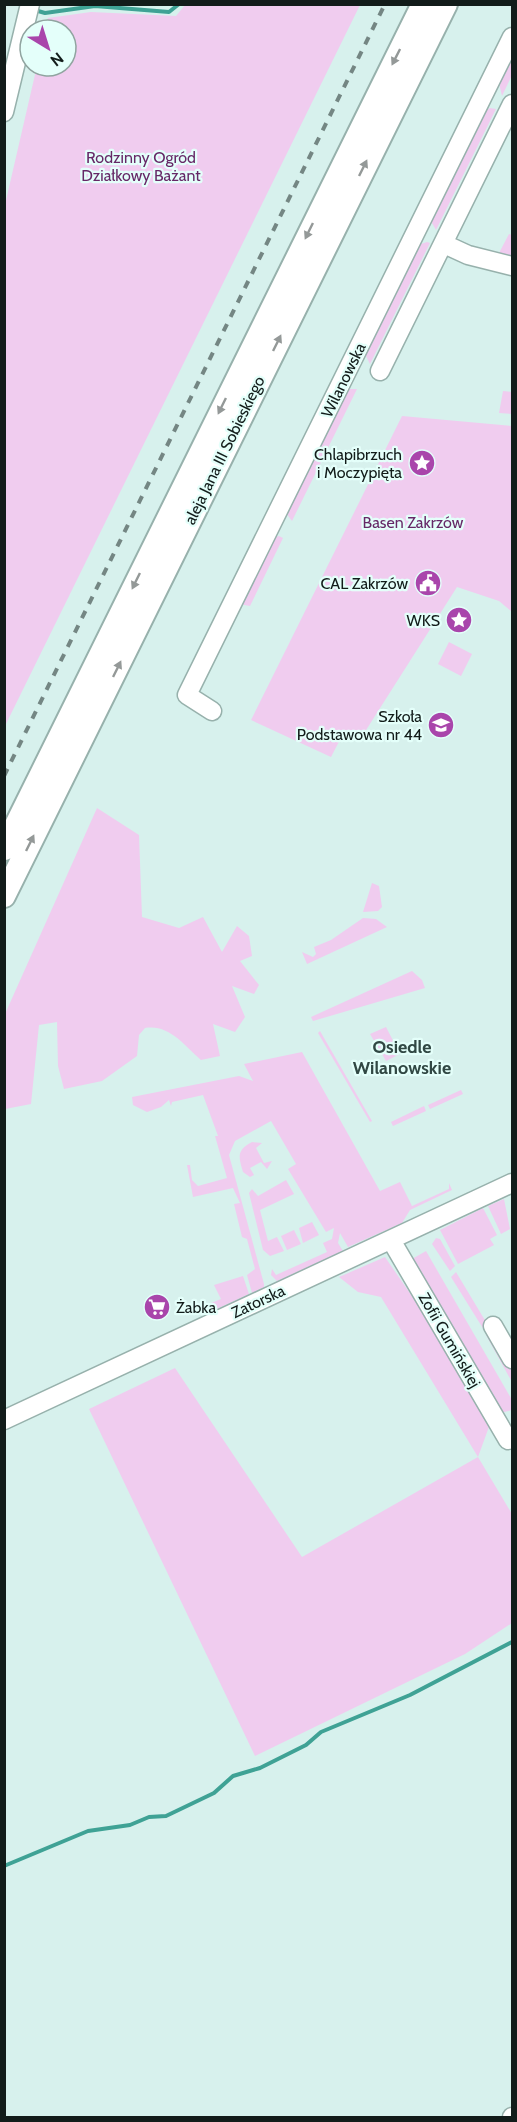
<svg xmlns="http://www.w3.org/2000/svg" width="517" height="2122" viewBox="0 0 517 2122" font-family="Cabin,sans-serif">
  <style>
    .green { fill: #f0ccef }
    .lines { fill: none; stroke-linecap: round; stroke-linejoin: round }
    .stream { stroke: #3fa295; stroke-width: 4 }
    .minor-casing { stroke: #97b1ac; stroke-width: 21 }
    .major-casing { stroke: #97b1ac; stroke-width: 26 }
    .minor { stroke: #fff; stroke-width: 18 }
    .major { stroke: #fff; stroke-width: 22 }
    .rail { stroke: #748683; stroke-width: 4; stroke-dasharray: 8 8; stroke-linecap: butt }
    .oneway { fill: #949998 }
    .labels { text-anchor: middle; stroke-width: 4.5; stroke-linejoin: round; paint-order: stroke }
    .park-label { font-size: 16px; fill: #662867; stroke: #e4fffa }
    .street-label { font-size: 16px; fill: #121c1a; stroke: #e4fffa }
    .poi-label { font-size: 16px; fill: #121c1a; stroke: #e4fffa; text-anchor: end }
    .neighbourhood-label { font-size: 18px; font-weight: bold; fill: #314844; stroke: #e4fffa }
  </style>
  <rect width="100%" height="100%" fill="#d7f1ed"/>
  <!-- green -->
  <path class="green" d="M185,5H360L5,726L4,209L37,66H66V30H45L48,18L91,12L176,16Z
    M512,52V75L502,96L499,83Z
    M490,108L496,109L436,230L432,223V216L486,110Z
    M509,234L512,235V261L491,258L494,251L499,253Z
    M427,242L430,243L370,364L365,354L369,341L418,245Z
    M349,389H357L292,521L286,513L344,393Z
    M503,391L512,392V414L499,413Z
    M402,416L512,426V612L499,601L457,587L361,738L345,730L331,757L251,720Z
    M279,536L283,538L250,606L239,604L275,537Z
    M449,642L472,654L461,676L438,664Z
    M97,808L139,835L142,917L179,928L203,917L222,952L237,926L249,936L252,956L240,961L259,985L254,994L232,986L245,1017L235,1032L213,1024L220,1056L201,1060C184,1045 169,1024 145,1028L139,1035L137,1056L102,1081L64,1089L58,1066L57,1022L39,1025L31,1104L5,1109V1014Z
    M372,883L379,886L382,907L378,911L363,912Z
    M363,918L376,919L387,927L307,964L302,952L313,957L316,954L314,947L331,940Z
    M412,971L422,980L425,988L313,1021L311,1017Z
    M386,1027L400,1054L386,1061L370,1034Z
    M320,1031L372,1121L370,1122L318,1033Z
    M302,1052L380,1191L400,1182L412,1206L449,1189V1183L452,1190L410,1210L402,1223L348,1247L340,1233L338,1243L343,1251L277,1281L271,1275L272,1269L276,1275L327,1252L323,1243L332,1239L334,1228L326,1232L288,1169L296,1164L271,1121L235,1141L229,1155L264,1284V1287L252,1293L247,1275L255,1269L247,1239L242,1237L234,1204L240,1203L233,1188L193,1197L187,1165H190L192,1180L198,1186L227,1178L215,1136H218L203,1095L172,1102L171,1106L169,1100L161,1107L147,1112L133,1105L132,1097L239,1076L253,1081L244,1064Z
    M461,1090L463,1094L430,1109L428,1105Z
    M424,1106L426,1111L393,1126L391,1122Z
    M252,1142L262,1143L256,1148L264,1163L272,1161L267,1169L261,1162L250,1168L254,1175L250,1177L243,1172C238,1156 237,1150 252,1142Z
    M286,1180L294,1194L260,1210L268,1241L277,1237L284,1251L270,1256L263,1250L249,1193L252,1189L258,1196Z
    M504,1199L510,1229L501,1234L488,1206Z
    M483,1208L497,1235L490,1239L494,1245L458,1264L440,1230Z
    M312,1222L319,1235L303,1243L299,1228Z
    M294,1230L301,1244L287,1250L281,1236Z
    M436,1238L440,1239L455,1266L450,1271L432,1244Z
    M426,1251L512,1400V1410L501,1413L483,1387L461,1341L412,1259Z
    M385,1257L427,1318L490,1424L478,1457L512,1514V1623L465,1654L255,1756L89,1409L175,1368L302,1557L478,1457L381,1297L358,1292L339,1277Z
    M456,1272L489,1327L484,1330L451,1277Z
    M243,1276L249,1294L208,1313L206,1305L221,1299L214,1285Z
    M490,1331L512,1367V1382L486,1335Z"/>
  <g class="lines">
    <!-- stream -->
    <path class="stream" d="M38,11L45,13L95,6L169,12L179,4
      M4,1866L88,1831L130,1825L149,1817L166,1816L214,1793L233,1776L260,1768L306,1745L321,1732L410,1695L512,1642"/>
    <defs>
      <path id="minor" d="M4,112L30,4
        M444,244L468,255L512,266
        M380,371L512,104
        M212,711L187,695L512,37
        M391,1240L508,1440
        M493,1326L512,1359
        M4,1420L512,1183
        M512,2118V2117"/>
      <path id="major" d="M4,849L423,4
        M4,896L446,4"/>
    </defs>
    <!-- minor casing -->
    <use href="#minor" class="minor-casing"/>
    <!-- major casing -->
    <use href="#major" class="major-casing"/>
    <!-- minor -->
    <use href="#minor" class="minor"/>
    <!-- major -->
    <use href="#major" class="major"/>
    <!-- rail -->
    <path class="rail" d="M4,776L385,4"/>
  </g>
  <!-- one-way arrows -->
  <defs><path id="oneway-solid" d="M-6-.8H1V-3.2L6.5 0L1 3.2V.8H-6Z" transform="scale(1.5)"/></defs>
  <g class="oneway">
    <use href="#oneway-solid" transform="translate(396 57) rotate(117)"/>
    <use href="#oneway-solid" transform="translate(363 168) rotate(-64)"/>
    <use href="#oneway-solid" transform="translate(309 231) rotate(116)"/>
    <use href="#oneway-solid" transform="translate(277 343) rotate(-64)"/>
    <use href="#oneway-solid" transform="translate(222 406) rotate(116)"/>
    <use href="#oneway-solid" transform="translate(136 581) rotate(116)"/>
    <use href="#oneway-solid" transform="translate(117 669) rotate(-64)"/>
    <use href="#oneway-solid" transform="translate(30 843) rotate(-64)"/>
  </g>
  <!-- icons -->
  <defs>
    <symbol id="sight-disc" viewBox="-11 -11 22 22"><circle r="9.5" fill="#a945ab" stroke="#e4fffa"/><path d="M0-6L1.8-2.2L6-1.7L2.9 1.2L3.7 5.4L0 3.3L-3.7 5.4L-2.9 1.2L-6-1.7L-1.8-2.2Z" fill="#fff"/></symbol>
    <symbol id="civic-disc" viewBox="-11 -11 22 22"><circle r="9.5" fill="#a945ab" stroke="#e4fffa"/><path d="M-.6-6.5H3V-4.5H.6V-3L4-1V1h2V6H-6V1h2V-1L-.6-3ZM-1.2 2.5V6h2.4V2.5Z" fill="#fff"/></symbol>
    <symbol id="school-disc" viewBox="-11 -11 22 22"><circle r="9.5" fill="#a945ab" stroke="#e4fffa"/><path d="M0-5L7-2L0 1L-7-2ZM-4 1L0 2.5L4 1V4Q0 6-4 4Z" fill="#fff"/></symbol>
    <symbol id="supermarket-disc" viewBox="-11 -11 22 22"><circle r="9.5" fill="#a945ab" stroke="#e4fffa"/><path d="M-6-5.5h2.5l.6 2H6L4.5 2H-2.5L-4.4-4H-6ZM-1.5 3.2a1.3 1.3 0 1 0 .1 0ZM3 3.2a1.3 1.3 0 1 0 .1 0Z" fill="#fff"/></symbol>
  </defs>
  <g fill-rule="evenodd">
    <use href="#sight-disc" x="407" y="448" width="30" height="30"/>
    <use href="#civic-disc" x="413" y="568" width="30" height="30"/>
    <use href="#sight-disc" x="444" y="605" width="30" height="30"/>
    <use href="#school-disc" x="426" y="710" width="30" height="30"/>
    <use href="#supermarket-disc" x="142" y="1292" width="30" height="30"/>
  </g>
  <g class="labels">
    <!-- park labels -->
    <g class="park-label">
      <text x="141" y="163">Rodzinny Ogród<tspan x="141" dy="18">Działkowy Bażant</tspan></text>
      <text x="413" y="528">Basen Zakrzów</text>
    </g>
    <!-- street labels -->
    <g class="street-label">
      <text transform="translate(343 380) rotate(-64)" y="6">Wilanowska</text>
      <text transform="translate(224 450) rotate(-64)" y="6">aleja Jana III Sobieskiego</text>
      <text transform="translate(258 1301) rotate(-25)" y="6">Zatorska</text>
      <text transform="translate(450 1340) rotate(60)" y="6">Zofii Gumińskiej</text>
    </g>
    <!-- poi labels -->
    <g class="poi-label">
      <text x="402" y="460">Chlapibrzuch<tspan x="402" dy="18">i Moczypięta</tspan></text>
      <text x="408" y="589">CAL Zakrzów</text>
      <text x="440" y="626">WKS</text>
      <text x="422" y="722">Szkoła<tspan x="422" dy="18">Podstawowa nr 44</tspan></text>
      <text x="176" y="1313" text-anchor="start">Żabka</text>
    </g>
    <!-- neighbourhood labels -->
    <g class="neighbourhood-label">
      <text x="402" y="1053">Osiedle<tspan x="402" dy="21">Wilanowskie</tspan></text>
    </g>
  </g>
  <!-- border -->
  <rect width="517" height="2122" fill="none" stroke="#121c1a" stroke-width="12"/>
  <!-- north arrow -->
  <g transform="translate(48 48) rotate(142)"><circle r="28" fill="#e4fffa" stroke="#90a4a0" stroke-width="1.5"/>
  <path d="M0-4.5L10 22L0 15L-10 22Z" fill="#a945ab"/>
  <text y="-9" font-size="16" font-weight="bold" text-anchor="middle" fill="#121c1a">N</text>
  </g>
</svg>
